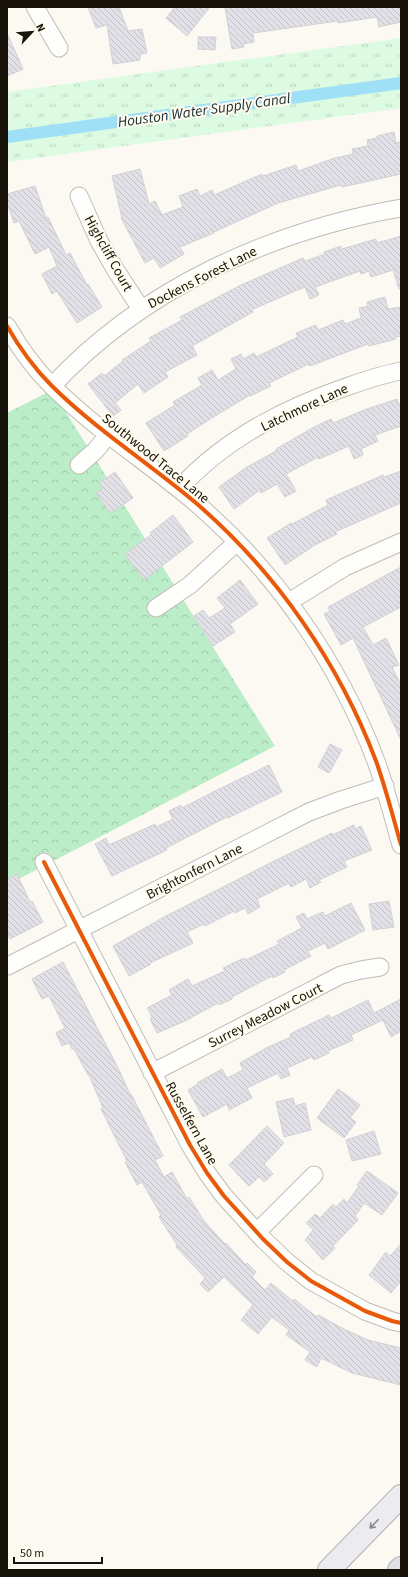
<svg xmlns="http://www.w3.org/2000/svg" width="408" height="1577" viewBox="0 0 408 1577" font-family="'Source Sans 3',sans-serif">
  <style>
    .grass { fill: url(#grass-tufts) }
    .forest { fill: url(#forest-crowns) }
    .lines { fill: none; stroke-linecap: round; stroke-linejoin: round }
    .canal { stroke: #9fe0f6; stroke-width: 12 }
    .building { fill: url(#building-back-hatch); stroke: #d2d1d4 }
    .minor-casing { stroke: #bfbcb4; stroke-width: 19 }
    .major-casing { stroke: #afadb2; stroke-width: 24 }
    .highway-casing { stroke: #afadb2; stroke-width: 24 }
    .minor { stroke: #fefefd; stroke-width: 17 }
    .major { stroke: #ecebef; stroke-width: 22 }
    .highway { stroke: #e0dfe6; stroke-width: 22 }
    .cycleway-casing { stroke: #fffbee; stroke-width: 6 }
    .cycleway { stroke: #e8590c; stroke-width: 4 }
    .oneway { stroke: #8c8a87 }
    .labels { text-anchor: middle; stroke-width: 4; stroke-linejoin: round; paint-order: stroke }
    .street-label { font-size: 14px; fill: #171308; stroke: #fffbee }
    .water-label { font-size: 15px; font-style: italic; fill: #182e36; stroke: #fffbee }
  </style>
  <defs>
    <pattern id="grass-tufts" width="24" height="20" patternUnits="userSpaceOnUse"><rect width="24" height="20" fill="#ddfbe2"/><path d="M3 7l-1-3M5 7V3M7 7l1-3M15 17l-1-3M17 17v-4M19 17l1-3" fill="none" stroke="#bdd6c0"/></pattern>
    <pattern id="forest-crowns" width="20" height="18" patternUnits="userSpaceOnUse"><rect width="20" height="18" fill="#baedc8"/><path d="M2 6a3 3 0 1 1 6 0M12 15a3 3 0 1 1 6 0" fill="none" stroke="#9fcaaa"/></pattern>
    <pattern id="building-back-hatch" width="6" height="6" patternUnits="userSpaceOnUse"><rect width="6" height="6" fill="#e2e1e8"/><path d="M-1 5l2 2M0 0l6 6M5-1l2 2" fill="none" stroke="#c1c0c6"/></pattern>
  </defs>
  <rect width="100%" height="100%" fill="#fbf9f2"/>
  <!-- grass -->
  <path class="grass" d="M401,38V108L7,162V92Z"/>
  <!-- forest -->
  <path class="forest" d="M52,390L275,746L7,885V413Z"/>
  <g class="lines">
    <!-- canal -->
    <path class="canal" d="M7,137L401,83"/>
  </g>
  <!-- building -->
  <path class="building" d="M88,7H119L128,31L142,29L147,53L140,54V60L113,64L107,25L96,28Z
    M175,7H210L187,36L166,18Z
    M230,7H401V22L379,27L377,17L338,23V21L253,33L254,42L243,44L244,47L232,49L225,8Z
    M7,33L23,69L7,76Z
    M198,37H216L215,50L198,49Z
    M394,132L396,143L401,142V174L342,187L341,185L278,203L214,232V233L180,247L184,254L160,268L154,258L145,263L121,218H122L112,176L140,169L149,204L155,201L162,215L183,207L179,196L197,189L200,196L212,190L214,195L262,174L263,176L296,165L298,171L335,158L353,154L352,149L368,146L367,140L377,138V136Z
    M35,186L46,218L48,217L66,255L70,253L87,285L88,284L102,307L77,323L57,291L52,294L42,274L57,266L49,247L35,254L19,221L14,223L7,202V194Z
    M401,236V289H399L393,270L371,277L369,271L361,274L360,271L315,287L319,295L310,299L305,287L288,294L251,310L253,312L192,346L197,355L165,372L168,377L144,393L138,384L115,403L121,410L113,416L88,384L102,373L104,376L123,361L122,360L151,341L149,338L182,320L180,317L241,285L303,258L305,261L325,254L324,252L341,246L342,249L376,239L377,243Z
    M385,297L388,309L401,307V336L395,337L396,339L369,346L368,344L310,366L309,364L269,383L271,386L250,396V395L215,416L187,434L188,436L164,451L146,423L175,405L173,402L202,385L198,378L212,370L218,380L236,369L231,359L241,354L243,359L254,353L256,357L298,337L296,333L316,325L318,330L343,320L345,324L361,318L359,308L368,306L367,302Z
    M397,399L401,409V426L375,435L378,441L361,449L363,455L354,459L349,446L319,459L318,457L286,474L296,491L285,497L277,484L261,493L260,490L234,509L219,487L247,467L276,451V449L314,427L331,419L333,423L364,410Z
    M401,471V503L335,532L337,534L315,545L285,565L267,538L291,523L292,524L328,505L326,500L383,475L384,477Z
    M115,472L133,498L110,513L96,493L103,488L99,483Z
    M173,515L193,542L144,580L125,554L151,535L150,533Z
    M401,567V607L363,627L373,645L386,638L399,665L392,667L401,685V740L353,638L341,645L324,614L330,611L328,607Z
    M240,580L258,604L230,624L235,632L213,646L194,616L203,610L209,618L225,608L217,598Z
    M330,744L342,750L329,773L318,767Z
    M269,765L282,792L228,818L227,817L166,848L167,850L112,876L95,844L106,838L109,845L155,824L156,827L173,819L169,811L181,805L182,808L215,791Z
    M354,825L355,829L361,826L372,850L344,861L347,867L319,880L321,882L310,888L306,879L291,887L289,883L257,899L260,907L248,914L245,908L235,913L234,911L205,926L204,924L187,932L193,943L150,963L151,964L129,976L113,946L166,916L274,861L332,833V835Z
    M17,874L30,902L32,901L43,922L10,939L7,932V879Z
    M389,901L394,927L373,930L369,904Z
    M351,903L365,930L328,949L325,943L308,951L311,956L284,970L285,972L273,978L272,976L232,997V999L219,1005L218,1003L185,1021L157,1033L150,1019L152,1017L147,1008L172,995L169,990L188,979L192,986L225,971L223,968L244,958L246,960L279,944L277,941L302,928L296,917L304,913L307,919L323,912L325,916Z
    M63,962L118,1068L130,1094H131L163,1156L155,1160L164,1177L172,1172L187,1199L189,1197L204,1221L225,1244L226,1243L246,1265L247,1263L256,1272L252,1277L265,1290L271,1283L293,1301L294,1299L317,1317L318,1315L346,1330L368,1340L401,1348V1385L352,1373L321,1358L317,1367L305,1360L310,1352L286,1335L289,1330L272,1317L258,1334L241,1320L253,1305L224,1277L208,1292L200,1284L205,1278L176,1247L177,1245L159,1217L161,1215L142,1182L137,1185L125,1162L127,1161L101,1109L103,1108L89,1075H88L74,1049H72L69,1043L62,1046L56,1033L65,1028L49,996L42,999L32,979Z
    M401,999V1031L391,1037L383,1020L351,1035L353,1040L328,1051L329,1053L314,1060L312,1057L287,1068L290,1075L281,1079L278,1073L247,1088L252,1098L229,1110L227,1104L203,1117L188,1090L198,1084L197,1083L222,1069L227,1078L243,1070L240,1063L266,1048L291,1037L290,1034L329,1015L331,1018L368,1000L374,1013Z
    M338,1089L360,1105L350,1118L356,1122L344,1138L317,1118Z
    M293,1098L295,1106L305,1103L311,1130L284,1137L276,1102Z
    M267,1126L284,1143L264,1164L273,1174L264,1182L259,1177L249,1186L229,1165Z
    M374,1131L381,1154L352,1161L346,1140Z
    M367,1171L398,1193L382,1215L364,1203L355,1216L358,1220L333,1246L335,1248L323,1260L305,1240L313,1230L306,1223L315,1214L320,1218L333,1204L336,1207L344,1199L347,1203L359,1186L357,1185Z
    M401,1244V1281L391,1293L369,1275L386,1252L390,1256Z"/>
  <g class="lines">
    <defs>
      <path id="minor" d="M35,7L59,48
        M79,196L99,241L115,269L141,309
        M7,326C19,347 34,368 51,385C95,429 149,463 196,503C276,572 339,663 376,761C386,789 393,817 401,845
        M52,386C143,288 271,231 401,208
        M79,465L95,451L109,434
        M179,489C223,440 287,407 349,386C366,380 383,374 401,371
        M289,602L345,567L401,542
        M156,608L190,585L237,542
        M44,862L190,1145L207,1173L224,1196L263,1239L287,1262L311,1281L365,1311L392,1321L401,1323
        M8,966L309,812L341,800L385,786
        M152,1073L341,975L361,970L380,967
        M257,1232L314,1175"/>
      <path id="major" d="M329,1570L401,1496"/>
      <path id="highway" d="M399,1570L401,1568"/>
    </defs>
    <!-- minor casing -->
    <use href="#minor" class="minor-casing"/>
    <!-- major casing -->
    <use href="#major" class="major-casing"/>
    <!-- highway casing -->
    <use href="#highway" class="highway-casing"/>
    <!-- minor -->
    <use href="#minor" class="minor"/>
    <!-- major -->
    <use href="#major" class="major"/>
    <!-- highway -->
    <use href="#highway" class="highway"/>
    <defs>
      <path id="cycleway" d="M7,326C19,347 34,368 51,385C95,429 149,463 196,503C276,572 339,663 376,761C386,789 393,817 401,845
        M44,862L190,1145L207,1173L224,1196L263,1239L287,1262L311,1281L365,1311L392,1321L401,1323"/>
    </defs>
    <!-- cycleway casing -->
    <use href="#cycleway" class="cycleway-casing"/>
    <!-- cycleway -->
    <use href="#cycleway" class="cycleway"/>
  </g>
  <!-- one-way arrows -->
  <defs><path id="oneway-shaft" d="M-6 0H5M1.5-3L5.5 0L1.5 3" fill="none" stroke-width="1.6" stroke-linecap="round" stroke-linejoin="round"/></defs>
  <use class="oneway" href="#oneway-shaft" transform="translate(374 1524) rotate(134)"/>
  <g class="labels">
    <!-- street labels -->
    <g class="street-label">
      <text transform="translate(109 253) rotate(61)" y="5">Highcliff Court</text>
      <text transform="translate(202 277) rotate(-27)" y="5">Dockens Forest Lane</text>
      <text transform="translate(304 407) rotate(-25)" y="5">Latchmore Lane</text>
      <text transform="translate(156 458) rotate(39)" y="5">Southwood Trace Lane</text>
      <text transform="translate(194 871) rotate(-27)" y="5">Brightonfern Lane</text>
      <text transform="translate(265 1015) rotate(-27)" y="5">Surrey Meadow Court</text>
      <text transform="translate(192 1123) rotate(61)" y="5">Russelfern Lane</text>
    </g>
    <!-- water labels -->
    <g class="water-label">
      <text transform="translate(204 110) rotate(-8)" y="5">Houston Water Supply Canal</text>
    </g>
  </g>
  <!-- border -->
  <rect width="408" height="1577" fill="none" stroke="#171308" stroke-width="16"/>
  <!-- north arrow -->
  <g transform="translate(32 32) rotate(64)" stroke="#fffbee" stroke-width="3" paint-order="stroke">
  <path d="M0-3L7 15L0 10L-7 15Z" fill="#171308"/>
  <text y="-6" font-size="11" font-weight="bold" text-anchor="middle" fill="#171308">N</text>
  </g>
  <!-- scale -->
  <path d="M14 1557v6h88v-6" fill="none" stroke="#171308" stroke-width="2"/>
  <text x="20" y="1557" font-size="12" fill="#171308" stroke="#fffbee" stroke-width="3" paint-order="stroke">50 m</text>
</svg>
